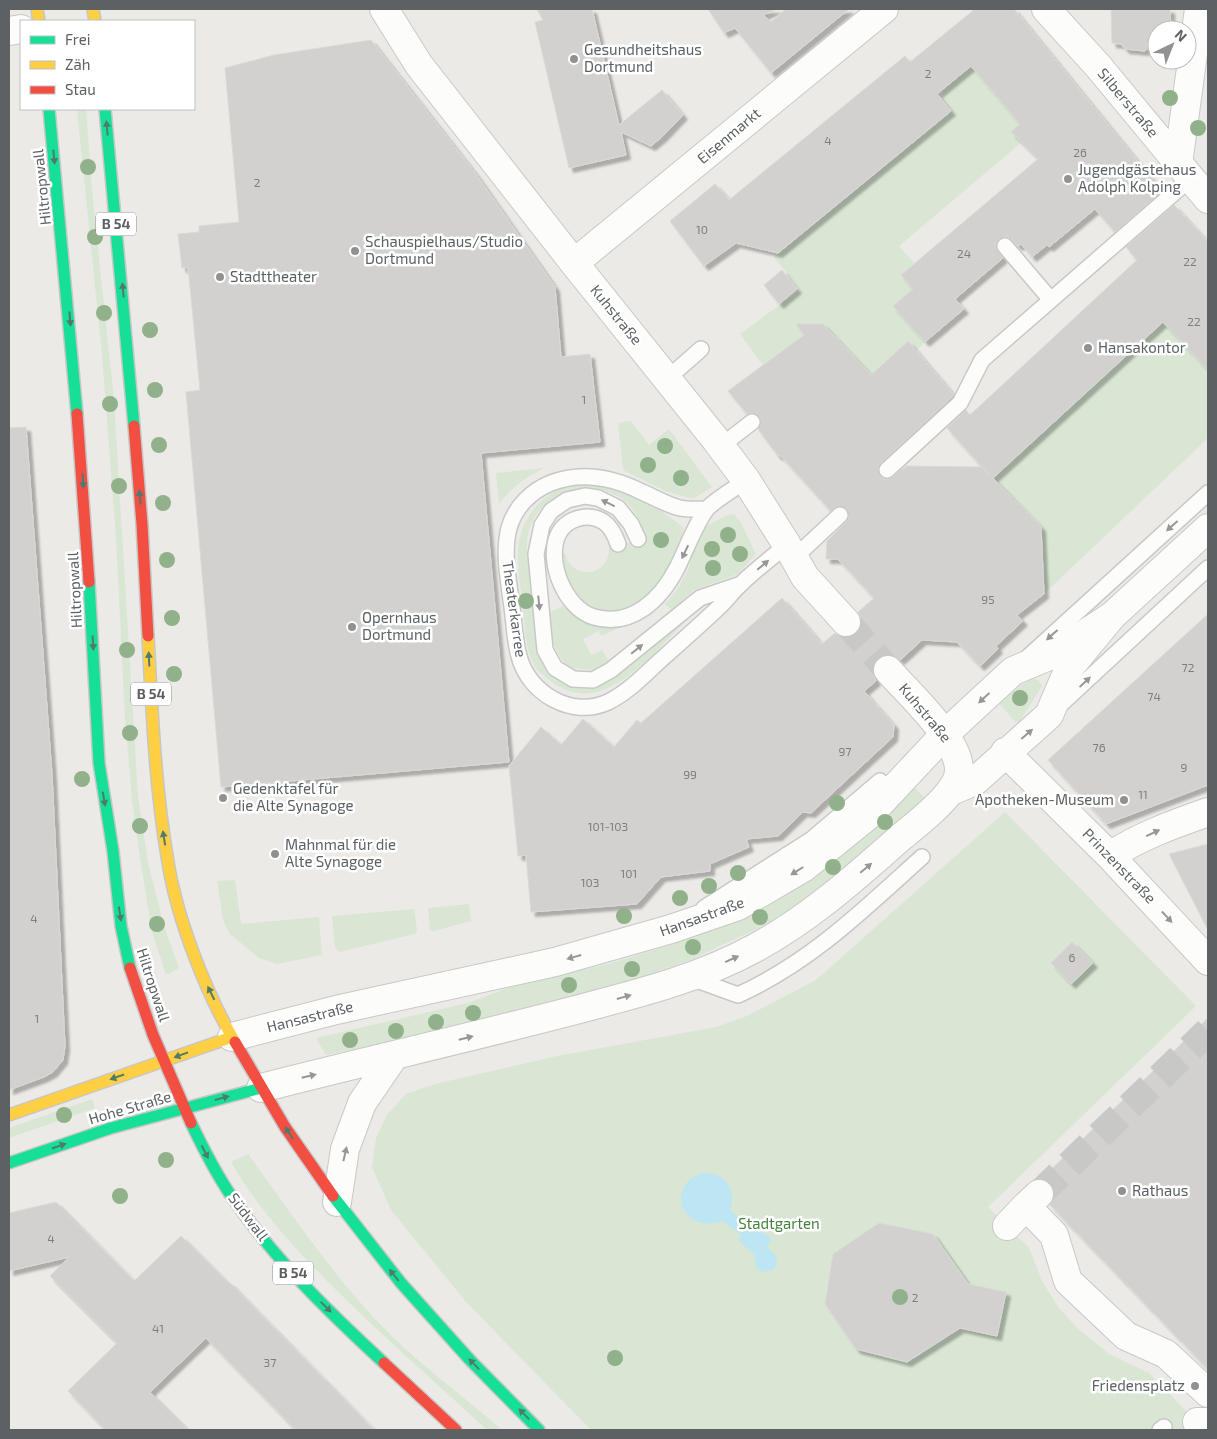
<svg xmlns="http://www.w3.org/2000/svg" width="1217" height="1439" viewBox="0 0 1217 1439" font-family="'Exo 2',sans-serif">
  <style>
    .green { fill: #d8e6d3 }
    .water { fill: #bee5f3 }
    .building { fill: #d2d1d0; stroke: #dbd9d6; filter: url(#shadow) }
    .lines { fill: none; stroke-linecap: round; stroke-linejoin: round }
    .street-tunnel { stroke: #c8c8c6; stroke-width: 28; stroke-dasharray: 28 14; stroke-linecap: butt }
    .lane-casing { stroke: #c8c8c7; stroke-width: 18 }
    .street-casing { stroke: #c8c8c7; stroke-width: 30 }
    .fast-casing { stroke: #c6c7c6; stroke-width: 14 }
    .slow-casing { stroke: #c6c7c6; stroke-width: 14 }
    .jam-casing { stroke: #c6c7c6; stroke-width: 14 }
    .lane { stroke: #fcfcfb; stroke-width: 15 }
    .street { stroke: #fcfcfb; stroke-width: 28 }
    .fast { stroke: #16e098; stroke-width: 11 }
    .slow { stroke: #ffcf43; stroke-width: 11 }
    .jam { stroke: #f24e42; stroke-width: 11 }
    .tree { fill: #90b189 }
    .oneway { fill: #4f7a6e }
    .oneway2 { fill: #959799 }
    .poi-dot { fill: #8f9192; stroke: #fff; stroke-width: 2 }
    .labels { text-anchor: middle; stroke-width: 5; stroke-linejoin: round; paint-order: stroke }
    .number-label { font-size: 12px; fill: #7c7e80 }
    .shield { fill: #fff; stroke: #8e9092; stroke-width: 1 }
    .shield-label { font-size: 14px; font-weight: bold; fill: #5d6164 }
    .poi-label { font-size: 15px; fill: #5d6164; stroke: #fff; text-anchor: start }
    .street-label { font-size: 15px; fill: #5d6164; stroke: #fff }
    .park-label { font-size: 15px; fill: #45833c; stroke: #fff }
  </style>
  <defs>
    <filter id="shadow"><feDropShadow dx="4.5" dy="4.5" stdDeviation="1" flood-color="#0004"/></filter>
  </defs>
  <rect width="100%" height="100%" fill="#eceae7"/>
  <!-- green -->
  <path class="green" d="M968,68L973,69L1010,113L1025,121L1012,131L1021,143L899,246L914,263L901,275L913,289L893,306L925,342L916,351L909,343H905L871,375L823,324H818L763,365L740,334L800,290L774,257L858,188L863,174L868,180L951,112L942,101L943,89Z
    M77,109H86L93,201L114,400L138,796L148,863L164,926L179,968L166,975L152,932L140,858L132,800L125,717L116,537L102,355Z
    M1171,313L1185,346L1208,370V438L1044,594L1041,528L993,478Z
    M631,421L649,445L669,429L712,487L693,499L665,491L623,470L618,423Z
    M544,468C526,477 511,488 499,504L496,473Z
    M586,483C624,491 654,503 684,528C677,551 666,578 649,595C627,619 591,617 573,591C566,581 564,565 562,554L565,553C571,582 611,577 609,546L646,540C642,524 636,509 622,499C589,477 539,492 529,531C524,548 529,564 531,581C534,606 537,631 539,657L553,676L562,682L574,687L598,686L618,673L683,621L685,622C661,645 630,683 597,692C577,697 560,690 545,677C542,674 537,671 535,667C525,649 525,627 523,608C521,589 517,570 518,551C520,513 549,485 586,483Z
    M734,514L741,523L756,554L738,574L694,590L672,610L665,604L676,591L689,568L696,541L703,528L727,515Z
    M564,606C578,622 594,628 614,627L616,629L601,636L599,631L583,639L591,655L602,650L609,661L594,670L569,668C553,650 550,638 546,614Z
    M1033,677L1039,681L1042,686L1020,721L1015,722L999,703L1001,700Z
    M911,784L925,798L843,872L800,904L763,926L690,960L628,982L489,1021L326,1055L316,1038L468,1003L515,985L608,964L663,947L714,929Z
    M1005,812L1196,1006L988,1207L1029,1248L1042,1281L1059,1308L1078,1329L1109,1354L1149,1373L1197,1422L1188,1430H591L467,1303L391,1210L372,1167L376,1138L387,1115L406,1094L435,1084L557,1056L716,1027L747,1016L816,980Z
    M235,880L241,924L319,917L322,955L277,964L259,958L230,934L223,920L217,881Z
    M469,904L471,921L434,931L430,930L428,908Z
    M414,909L417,930L415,934L339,952L335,947L332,916Z
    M92,1099L95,1108L9,1138V1128Z
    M248,1154C289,1210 328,1269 376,1320C414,1361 460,1393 502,1430H487C433,1380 378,1332 326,1280C291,1244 256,1206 231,1162Z"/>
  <!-- water -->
  <path class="water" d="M702,1173C726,1173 737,1188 730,1211L772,1239L767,1247C775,1254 781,1260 773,1270L764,1272C757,1270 753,1264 756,1256L739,1241L741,1235L722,1221C682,1235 664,1186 702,1173Z"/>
  <!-- building -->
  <path class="building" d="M537,9H592L619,125L662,90L683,115L662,137L651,146L621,132L626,155L569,168L535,22L543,20Z
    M708,9H777L763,15L771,22L786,9H849L771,73L735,28L724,33Z
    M975,9H1014L1162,191L1115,232L1095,209L1049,247L1047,245L1032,257L1021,244L1018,246L1009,237H1004L999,239L996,242V248L1003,258L955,299L964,309L925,342L893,306L913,289L901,275L1038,159L1011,132L1020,124L971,66L937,94L951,111L778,253L736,243L704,266L670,221L715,184L729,200L905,56L910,62Z
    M1111,9H1170L1171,30H1157V50L1147,49L1145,51L1125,49L1121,44L1112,43Z
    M371,40L475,173L555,287L561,357L590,354L600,442L481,453L509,762L221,787L186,392L200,390L188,267L182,268L178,234L199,232V226L239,222L225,68L274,55Z
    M1174,205L1208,242V370L1163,322L993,478L1041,527L1044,594L1017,615L1023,621L996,646L998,649L980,666L957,642L922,640L900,660L892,655H885L878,658L873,666V674L876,681L864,691L894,725L893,737L811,813L803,812L778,836L746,839L749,847L710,864V871L661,877L637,904L531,912L526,855L518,856L509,766L541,727L561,745L583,719L614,747L637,720L641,723L782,598L822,644L835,633L842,637H850L856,634L861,626V618L858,612L874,598L838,559H826L827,541L847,521L849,517L847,509L838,506L831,511L779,454L778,456L758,429L761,421L759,416L751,413L747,414L728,391L804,335L796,324H823L871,375L908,341L954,395L881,463L878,468L880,476L884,479H890L906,466L983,467L990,476L947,428L966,410L970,415L1137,260L1126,247Z
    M782,270L797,289L779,304L764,285Z
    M26,427L52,774L65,1046L63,1060L53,1072L44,1077L9,1090V428Z
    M1208,614V785L1106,824L1048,760Z
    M1208,844V930L1169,854Z
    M1072,942L1093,963L1071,984L1051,963Z
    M1208,1018V1369L1050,1205L1054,1198V1190L1050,1183L1041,1179Z
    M56,1202L134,1281L181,1236L228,1283L229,1282L374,1430H296L206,1338L150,1392L188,1430H106L68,1391L117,1343L50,1276L69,1257L9,1271V1213Z
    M879,1223L933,1234L968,1284L1006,1292L997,1336L960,1328L907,1362L856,1349L825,1304L833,1254Z"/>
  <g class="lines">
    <!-- street-tunnel -->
    <path class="street-tunnel" d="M846,622L888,670
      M1039,1194L1208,1031"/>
    <defs>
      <path id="lane" d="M1005,246L1051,300
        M668,378L701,349
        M721,446L752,422
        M887,470L960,403L982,360L1190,179
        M707,509C698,509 689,510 680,508C667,505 654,497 642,492C614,478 582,471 551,483C531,491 515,507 509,528C503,551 508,577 511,600C514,618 514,638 519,656C528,693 572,719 608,702C629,692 647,672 664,657C682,641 700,625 717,609C726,601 732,592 741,584C755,570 771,558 787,545
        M638,539L631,524L618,508L598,498L585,496L567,500L551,511L542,525L536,554L545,650L555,668L573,679L593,680L611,670L700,598L738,585
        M618,544C615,535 611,527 604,522C588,512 566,518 558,535C546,561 565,609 594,617C632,628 661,599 677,568C686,550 695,525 706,510C713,501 736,488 746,480
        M794,558L840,515
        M1028,657L1208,493
        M1059,706L1208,568
        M704,908L812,839L880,781
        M691,978L738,995C811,962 863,910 922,857
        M1160,1430L1164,1427"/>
      <path id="street" d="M384,9L419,65L574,263L716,440L746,480L787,545L805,577L846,622
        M1046,9L1098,66L1208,199
        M9,31L21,29
        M1178,164L1199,9
        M574,263L884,9
        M1005,752L1110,856L1208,961
        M951,791L975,781L1049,715L1069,668L1112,616L1208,528
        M1110,856C1140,836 1174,824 1208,812
        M232,1037L336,1010L555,962L671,929L738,906L803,868L870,814L945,734L1013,671L1056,653L1112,616
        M261,1088C362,1062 464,1039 564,1013C628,996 697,980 755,948C809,919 856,877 901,837C918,823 960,792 959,769C958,738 909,694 888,670
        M1039,1194L1026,1206L1054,1235L1068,1281L1126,1336L1166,1354L1208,1393
        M337,1202L345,1149L362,1103L394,1056
        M1007,1226L1026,1206
        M1197,1422H1208"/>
      <path id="fast" d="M49,109L77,414
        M105,109L134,426
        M89,582L99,763L113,851L121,926L130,968
        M191,1123C203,1148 216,1174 232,1197C274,1259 329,1312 384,1363
        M9,1163L111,1128L261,1088
        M333,1196L401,1283L470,1360L539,1430"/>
      <path id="slow" d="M37,9L39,21
        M93,9L95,21
        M148,636C152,712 155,787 168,862C177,919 206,993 235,1042
        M9,1115L232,1037"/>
      <path id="jam" d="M77,414L89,582
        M134,426L142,524L148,636
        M130,968L153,1035L191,1123
        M235,1042L285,1127L333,1196
        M384,1363L456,1430"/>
    </defs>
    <!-- lane casing -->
    <use href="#lane" class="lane-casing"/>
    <!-- street casing -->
    <use href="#street" class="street-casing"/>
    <!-- fast casing -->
    <use href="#fast" class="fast-casing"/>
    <!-- slow casing -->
    <use href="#slow" class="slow-casing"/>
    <!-- jam casing -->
    <use href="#jam" class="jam-casing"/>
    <!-- lane -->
    <use href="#lane" class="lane"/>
    <!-- street -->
    <use href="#street" class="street"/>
    <!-- fast -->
    <use href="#fast" class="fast"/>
    <!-- slow -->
    <use href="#slow" class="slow"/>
    <!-- jam -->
    <use href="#jam" class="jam"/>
  </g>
  <!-- trees -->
  <g class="tree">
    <circle cx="1170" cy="98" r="8"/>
    <circle cx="1198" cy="128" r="8"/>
    <circle cx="88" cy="167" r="8"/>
    <circle cx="95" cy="237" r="8"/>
    <circle cx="104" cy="313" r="8"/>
    <circle cx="150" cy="330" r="8"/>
    <circle cx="155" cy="390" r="8"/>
    <circle cx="110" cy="404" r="8"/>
    <circle cx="159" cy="445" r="8"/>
    <circle cx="665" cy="446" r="8"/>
    <circle cx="648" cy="465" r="8"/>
    <circle cx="681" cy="478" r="8"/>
    <circle cx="119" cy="486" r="8"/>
    <circle cx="163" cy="503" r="8"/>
    <circle cx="728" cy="535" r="8"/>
    <circle cx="661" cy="540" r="8"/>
    <circle cx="712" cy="549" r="8"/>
    <circle cx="740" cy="554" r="8"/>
    <circle cx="167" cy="560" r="8"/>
    <circle cx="713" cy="568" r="8"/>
    <circle cx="526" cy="601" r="8"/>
    <circle cx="172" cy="618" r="8"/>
    <circle cx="127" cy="650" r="8"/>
    <circle cx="174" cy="674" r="8"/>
    <circle cx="1020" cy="698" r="8"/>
    <circle cx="130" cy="733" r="8"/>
    <circle cx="82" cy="779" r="8"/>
    <circle cx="837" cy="803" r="8"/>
    <circle cx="885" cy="822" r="8"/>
    <circle cx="140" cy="826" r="8"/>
    <circle cx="833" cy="867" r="8"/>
    <circle cx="738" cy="873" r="8"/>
    <circle cx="709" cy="886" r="8"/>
    <circle cx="680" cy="898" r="8"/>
    <circle cx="624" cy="916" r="8"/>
    <circle cx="760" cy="917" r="8"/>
    <circle cx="157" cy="924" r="8"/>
    <circle cx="693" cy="947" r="8"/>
    <circle cx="632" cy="969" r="8"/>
    <circle cx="569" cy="985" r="8"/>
    <circle cx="473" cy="1013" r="8"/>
    <circle cx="436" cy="1022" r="8"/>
    <circle cx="396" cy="1031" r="8"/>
    <circle cx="350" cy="1040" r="8"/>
    <circle cx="64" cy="1115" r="8"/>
    <circle cx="166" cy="1160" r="8"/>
    <circle cx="120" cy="1196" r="8"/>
    <circle cx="900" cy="1297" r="8"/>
    <circle cx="615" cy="1358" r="8"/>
  </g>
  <!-- one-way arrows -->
  <defs><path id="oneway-solid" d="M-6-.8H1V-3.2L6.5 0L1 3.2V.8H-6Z" transform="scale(1.25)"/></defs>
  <g class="oneway">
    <use href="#oneway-solid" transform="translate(107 128) rotate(-95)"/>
    <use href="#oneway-solid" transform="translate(54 157) rotate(84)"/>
    <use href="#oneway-solid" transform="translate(123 290) rotate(-95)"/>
    <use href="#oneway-solid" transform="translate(70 319) rotate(85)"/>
    <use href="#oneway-solid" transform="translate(83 481) rotate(86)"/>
    <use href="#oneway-solid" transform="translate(140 497) rotate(-95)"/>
    <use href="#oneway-solid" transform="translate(93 643) rotate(87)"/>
    <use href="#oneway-solid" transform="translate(149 659) rotate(-93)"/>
    <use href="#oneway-solid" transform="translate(104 799) rotate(80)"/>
    <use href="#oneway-solid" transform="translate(164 838) rotate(-99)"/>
    <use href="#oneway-solid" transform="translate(120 914) rotate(81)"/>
    <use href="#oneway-solid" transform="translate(211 993) rotate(-116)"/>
    <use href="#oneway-solid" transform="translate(181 1055) rotate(160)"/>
    <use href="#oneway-solid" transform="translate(117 1077) rotate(161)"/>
    <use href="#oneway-solid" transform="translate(222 1098) rotate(-15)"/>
    <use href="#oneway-solid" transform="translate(289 1133) rotate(-124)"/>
    <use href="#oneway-solid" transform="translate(59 1146) rotate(-19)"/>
    <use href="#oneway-solid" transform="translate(205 1152) rotate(63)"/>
    <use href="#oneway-solid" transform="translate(394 1275) rotate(-129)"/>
    <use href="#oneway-solid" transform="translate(326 1307) rotate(45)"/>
    <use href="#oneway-solid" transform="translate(474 1364) rotate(-134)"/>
    <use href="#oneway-solid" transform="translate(524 1414) rotate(-134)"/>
  </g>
  <g class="oneway2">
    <use href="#oneway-solid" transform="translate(608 503) rotate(-154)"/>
    <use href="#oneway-solid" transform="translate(1172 526) rotate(138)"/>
    <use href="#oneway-solid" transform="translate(685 552) rotate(115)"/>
    <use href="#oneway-solid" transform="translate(763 565) rotate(-40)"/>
    <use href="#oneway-solid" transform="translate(539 603) rotate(84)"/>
    <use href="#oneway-solid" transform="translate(1052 635) rotate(138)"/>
    <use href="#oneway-solid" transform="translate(637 649) rotate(-39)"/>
    <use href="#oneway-solid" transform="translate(1085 682) rotate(-43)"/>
    <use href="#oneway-solid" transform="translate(984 698) rotate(137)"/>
    <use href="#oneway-solid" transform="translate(1027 734) rotate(-41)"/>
    <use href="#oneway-solid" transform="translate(1153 833) rotate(-25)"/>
    <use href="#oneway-solid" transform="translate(866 868) rotate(-40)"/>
    <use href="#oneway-solid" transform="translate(797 871) rotate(148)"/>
    <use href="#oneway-solid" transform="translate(1167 917) rotate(47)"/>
    <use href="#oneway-solid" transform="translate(574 957) rotate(164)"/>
    <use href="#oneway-solid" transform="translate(732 959) rotate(-24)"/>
    <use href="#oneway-solid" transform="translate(624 997) rotate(-16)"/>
    <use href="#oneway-solid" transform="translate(466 1038) rotate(-14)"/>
    <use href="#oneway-solid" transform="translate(309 1076) rotate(-13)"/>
    <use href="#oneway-solid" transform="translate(345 1154) rotate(-77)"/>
  </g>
  <!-- markers -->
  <g class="poi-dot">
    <circle cx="574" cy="59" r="5"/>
    <circle cx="1068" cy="179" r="5"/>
    <circle cx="355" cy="251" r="5"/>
    <circle cx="220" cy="277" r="5"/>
    <circle cx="1088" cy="348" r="5"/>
    <circle cx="352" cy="627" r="5"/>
    <circle cx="223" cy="798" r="5"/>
    <circle cx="1124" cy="800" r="5"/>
    <circle cx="275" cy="854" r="5"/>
    <circle cx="1122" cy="1191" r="5"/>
    <circle cx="1195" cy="1386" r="5"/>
  </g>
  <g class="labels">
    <!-- number labels -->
    <g class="number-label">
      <text x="928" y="78">2</text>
      <text x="828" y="145">4</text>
      <text x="1080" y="157">26</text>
      <text x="257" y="187">2</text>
      <text x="702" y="234">10</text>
      <text x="964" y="258">24</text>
      <text x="1190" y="266">22</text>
      <text x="1194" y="326">22</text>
      <text x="584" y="404">1</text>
      <text x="988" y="604">95</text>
      <text x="1188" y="672">72</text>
      <text x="1154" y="701">74</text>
      <text x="1099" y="752">76</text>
      <text x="845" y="756">97</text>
      <text x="1184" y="772">9</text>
      <text x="690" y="779">99</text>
      <text x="1143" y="799">11</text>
      <text x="608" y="831">101-103</text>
      <text x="629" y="878">101</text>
      <text x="590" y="887">103</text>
      <text x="34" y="923">4</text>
      <text x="1072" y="962">6</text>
      <text x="37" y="1023">1</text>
      <text x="51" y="1243">4</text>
      <text x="915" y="1302">2</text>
      <text x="158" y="1333">41</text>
      <text x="270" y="1367">37</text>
    </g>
    <!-- shield labels -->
    <g class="shield">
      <rect x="96" y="212.5" width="40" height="23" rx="4"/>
      <rect x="131" y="682.5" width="40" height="23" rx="4"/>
      <rect x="273" y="1261.5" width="40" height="23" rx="4"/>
    </g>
    <g class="shield-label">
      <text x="116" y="229">B 54</text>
      <text x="151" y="699">B 54</text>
      <text x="293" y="1278">B 54</text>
    </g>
    <!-- poi labels -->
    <g class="poi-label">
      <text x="584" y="55">Gesundheitshaus<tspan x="584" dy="17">Dortmund</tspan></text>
      <text x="1078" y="175">Jugendgästehaus<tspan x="1078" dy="17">Adolph Kolping</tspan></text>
      <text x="365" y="247">Schauspielhaus/Studio<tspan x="365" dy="17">Dortmund</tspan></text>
      <text x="230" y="282">Stadttheater</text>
      <text x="1098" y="353">Hansakontor</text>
      <text x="362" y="623">Opernhaus<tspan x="362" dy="17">Dortmund</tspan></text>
      <text x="233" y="794">Gedenktafel für<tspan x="233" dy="17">die Alte Synagoge</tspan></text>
      <text x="1114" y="805" text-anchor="end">Apotheken-Museum</text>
      <text x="285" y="850">Mahnmal für die<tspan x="285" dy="17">Alte Synagoge</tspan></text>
      <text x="1132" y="1196">Rathaus</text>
      <text x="1185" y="1391" text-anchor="end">Friedensplatz</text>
    </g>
    <!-- street labels -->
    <g class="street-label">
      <text transform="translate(1128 103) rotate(50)" y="5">Silberstraße</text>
      <text transform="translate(729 136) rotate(-40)" y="5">Eisenmarkt</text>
      <text transform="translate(42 187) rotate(-96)" y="5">Hiltropwall</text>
      <text transform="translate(616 315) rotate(51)" y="5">Kuhstraße</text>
      <text transform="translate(75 590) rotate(-93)" y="5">Hiltropwall</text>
      <text transform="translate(514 609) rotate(82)" y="5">Theaterkarree</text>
      <text transform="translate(925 713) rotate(50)" y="5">Kuhstraße</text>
      <text transform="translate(1119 866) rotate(46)" y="5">Prinzenstraße</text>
      <text transform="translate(702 917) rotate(-20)" y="5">Hansastraße</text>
      <text transform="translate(153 985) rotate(72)" y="5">Hiltropwall</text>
      <text transform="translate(310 1017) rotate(-14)" y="5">Hansastraße</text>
      <text transform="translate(130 1108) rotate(-16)" y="5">Hohe Straße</text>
      <text transform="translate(248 1217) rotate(53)" y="5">Südwall</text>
    </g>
    <!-- park labels -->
    <g class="park-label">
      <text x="779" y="1229">Stadtgarten</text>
    </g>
  </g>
  <!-- border -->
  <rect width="1217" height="1439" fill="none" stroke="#5d6164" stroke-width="20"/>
  <!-- legend -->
  <rect x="20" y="20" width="175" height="90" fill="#ffffff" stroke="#bec0c1"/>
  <rect x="30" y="36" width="25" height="8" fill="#16e098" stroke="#bec0c1"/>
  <text x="65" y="45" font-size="15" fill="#5d6164">Frei</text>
  <rect x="30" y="61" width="25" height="8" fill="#ffcf43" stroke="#bec0c1"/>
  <text x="65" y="70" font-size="15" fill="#5d6164">Zäh</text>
  <rect x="30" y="86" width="25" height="8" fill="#f24e42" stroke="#bec0c1"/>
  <text x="65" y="95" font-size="15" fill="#5d6164">Stau</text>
  <!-- north arrow -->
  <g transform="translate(1172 45) rotate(43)"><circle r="24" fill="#ffffff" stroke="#bec0c1"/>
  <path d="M0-4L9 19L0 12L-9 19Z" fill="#8f9192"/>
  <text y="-8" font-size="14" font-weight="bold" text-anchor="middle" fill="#5d6164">N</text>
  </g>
</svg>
